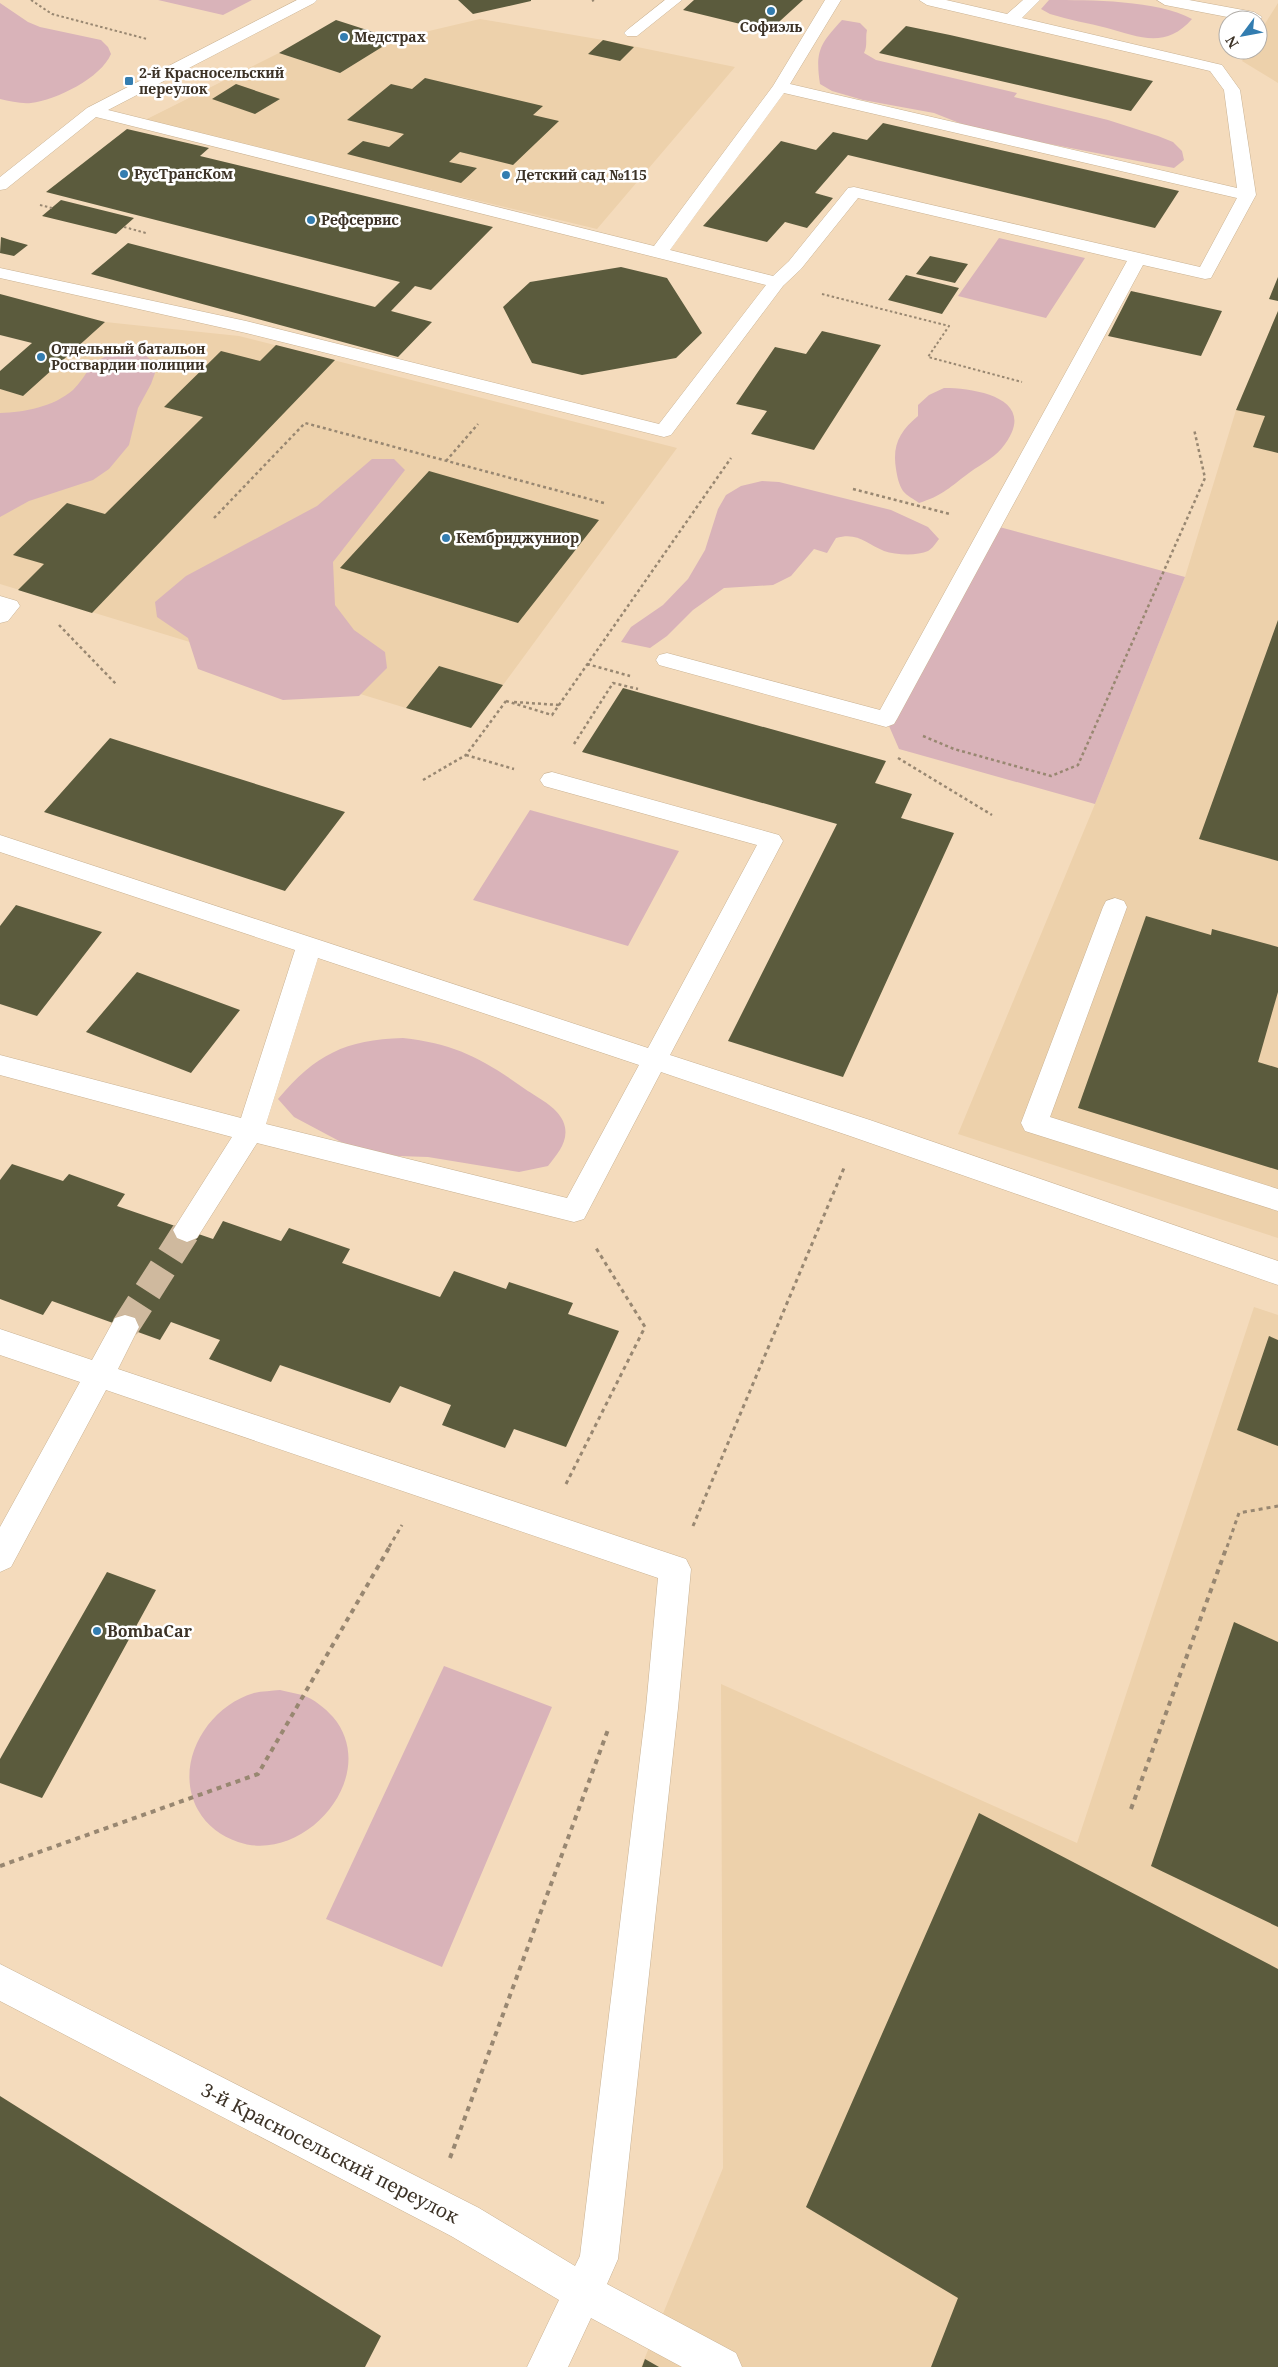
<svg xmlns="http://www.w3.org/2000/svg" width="1278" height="2367" viewBox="0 0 1278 2367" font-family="'Noto Serif',serif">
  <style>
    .built { fill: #edd1ab }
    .green { fill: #d9b3b9 }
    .building { fill: #5b5b3d }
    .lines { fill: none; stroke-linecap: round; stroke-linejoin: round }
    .minor-tunnel { stroke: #cfb99e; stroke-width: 28; stroke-dasharray: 28 14; stroke-linecap: butt }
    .minor-casing { stroke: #c9b293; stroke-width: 1 }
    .path-far3 { stroke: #988771; stroke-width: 2; stroke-dasharray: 2.5 2.5; stroke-linecap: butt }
    .path-far2 { stroke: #988771; stroke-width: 2.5; stroke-dasharray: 3 3; stroke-linecap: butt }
    .path-far1 { stroke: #988771; stroke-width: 3; stroke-dasharray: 4 4; stroke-linecap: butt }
    .path { stroke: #988771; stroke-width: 4; stroke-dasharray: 5 5; stroke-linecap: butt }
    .minor { fill: #fff; fill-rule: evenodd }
    .poi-dot { fill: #337db0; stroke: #fff; stroke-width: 2 }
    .labels { text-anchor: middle; stroke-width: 5; stroke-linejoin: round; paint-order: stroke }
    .far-poi-label { font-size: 14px; font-weight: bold; fill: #3c3226; stroke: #fff; text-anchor: start }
    .poi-label { font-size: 16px; font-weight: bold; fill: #3c3226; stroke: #fff; text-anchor: start }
    .near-street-label { font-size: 19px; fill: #3c3226; stroke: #fff }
  </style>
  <rect width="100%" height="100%" fill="#f4dbbc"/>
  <!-- built -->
  <path class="built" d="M1278,3V83L1242,61L1249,50H1258V35Z
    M480,19L603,40L735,67L597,229L143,121L279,53L340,73L395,39Z
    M1278,311V1238L958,1134L1095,804L1185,577L1236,410Z
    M105,322L239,336L677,448L503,685L439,666L406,708L0,584V389L23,396Z
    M1254,1307L1278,1315V2367H641L723,2168L721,1684L1077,1843Z"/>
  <!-- green -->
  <path class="green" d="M158,0H252L223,15Z
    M1049,0C1090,0 1158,0 1192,19C1166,49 1139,37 1107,28C1088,23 1069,20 1050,14L1041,9Z
    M0,3L28,22L40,27L101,40L108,47L111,54C101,78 56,100 31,103C21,104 10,101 0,99Z
    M842,20L860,23L867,30C865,38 868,45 864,53L876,60L1017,93L1014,97L1108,120L1158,136L1173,142L1182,151L1184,160L1174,168L977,130L934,113L863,100L832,91L820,84C815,51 820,44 842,20Z
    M999,238L1085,258L1046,318L958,296Z
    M123,350L143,353L153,362L155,373L151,384L138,408L129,445L109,469L93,480L29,501L0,517V413C25,412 53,407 73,390C80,383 84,376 90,368C98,358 111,354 123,350Z
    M944,388C979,388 1041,400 1002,448C992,460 977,466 965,476C948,489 941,496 919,503C914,499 907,496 903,491C899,485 897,476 896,469C892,445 900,431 918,416V405L929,395Z
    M372,459H394L405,470L333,562L335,605L354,630L385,652L387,668L359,696L283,700L198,669L188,638L157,617L155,602L186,576L317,506Z
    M762,481L779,482L891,510L928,527L939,539C936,543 932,549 928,551C917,556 896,555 884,551C866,544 859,532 836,538L827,553L814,549L791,576L773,585L724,588L693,610L667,636L650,648L621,642L631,627L663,605L688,579L705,550L718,509L726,495L741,486Z
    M992,525L1185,577L1095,804L899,749L886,719Z
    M530,810L679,851L628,946L473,900Z
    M403,1038C456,1044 483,1059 525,1089C538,1098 556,1106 563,1121C571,1139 558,1153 548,1166L519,1172L428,1157L398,1156L368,1151L341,1142L294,1117L278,1099C316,1054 345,1040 403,1038Z
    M444,1666L552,1707L442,1967L326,1919Z
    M280,1690C287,1692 295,1693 302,1695C314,1699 325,1708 333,1717C382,1775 305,1865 238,1842C221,1836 207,1826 198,1810C173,1765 206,1707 254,1693C262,1691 272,1691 280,1690Z"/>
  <!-- building -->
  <path class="building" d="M458,0H531V1L473,14Z
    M694,0H803L769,31L683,10Z
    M336,20L395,39L340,73L279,53Z
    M906,26L950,35L1153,81L1131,111L879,53Z
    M603,40L634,47L620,61L588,54Z
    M425,78L543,106L533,115L559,121L513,165L460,152L449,162L477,168L461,183L347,154L363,141L389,147L404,134L347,120L391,84L412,89Z
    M236,84L280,99L255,114L212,99Z
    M883,123L1179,191L1155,228L848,155L815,193L833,198L807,228L785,222L767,242L703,226L781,141L816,150L833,132L867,140Z
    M127,129L209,148L200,156L493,227L431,290L415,286L391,311L432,322L398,357L91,274L128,243L375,307L400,282L46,192Z
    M61,200L134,218L116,234L42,216Z
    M1,237L10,240L28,245L14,256L0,253Z
    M930,256L968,264L955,283L916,274Z
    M621,267L667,278L702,333L676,358L582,375L532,363L503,307L530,282Z
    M906,275L959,288L942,314L888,300Z
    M1278,277V301L1269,299Z
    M1131,291L1222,311L1201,356L1108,336Z
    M0,294L105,322L23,396L0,389V371L32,343L0,335Z
    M1278,311V453L1253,447L1265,416L1236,410Z
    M822,331L881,345L814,450L751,434L767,411L736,404L775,347L806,354Z
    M276,345L335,360L92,613L18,590L44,564L13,555L67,503L105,514L203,417L164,407L221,351L260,361Z
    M429,471L599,520L518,623L340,568Z
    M1278,620V861L1199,839Z
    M439,666L503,685L471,728L406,708Z
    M623,688L886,761L875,783L912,794L901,818L954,833L843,1077L728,1041L837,824L582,752Z
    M110,738L173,758L345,812L285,891L44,812Z
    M16,905L102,932L37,1016L0,1004V926Z
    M1146,916L1211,935L1212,929L1278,947V992L1258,1062L1278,1068V1170L1078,1108Z
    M137,972L240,1010L191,1073L86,1032Z
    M12,1164L63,1181L69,1174L125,1194L117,1206L213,1239L223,1221L281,1241L289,1228L350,1249L342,1263L440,1297L454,1271L506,1289L509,1282L573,1303L568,1314L619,1331L566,1447L514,1429L505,1448L442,1425L451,1405L400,1386L390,1403L280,1365L271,1382L209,1359L220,1340L171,1322L160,1340L52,1301L43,1315L0,1299V1180Z
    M1269,1336L1278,1340V1446L1237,1430Z
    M107,1572L156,1590L42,1798L0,1783V1759Z
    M1234,1622L1278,1642V1927L1151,1866Z
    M979,1813L1278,1969V2367H931L958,2298L806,2207Z
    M0,2096L381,2336L365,2367H0Z
    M645,2359L659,2367H642Z"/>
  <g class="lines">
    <!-- minor-tunnel -->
    <path class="minor-tunnel" d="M125,1327L187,1230"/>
    <defs>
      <path id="minor" d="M297,0H317L314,3L108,110L654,246L773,86L825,0H841L790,84L1237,188L1224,90L1210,71L927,5L919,0H946L1007,14L1023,0H1040L1022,18L1222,65L1240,90L1256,195L1211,278L1205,279L1143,265L897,719L894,724L886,727L659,665L656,660L659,655L667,653L880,710L1127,261L858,198L801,269L783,286L671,435L664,437L246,333L0,278V268L246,321L659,424L766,285L96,117L6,189L0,190V177L87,108ZM784,93L1237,198L1200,267L854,187L848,188L789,261L773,276L670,250Z
        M665,0H682L637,36H627L624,33L627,30Z
        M1157,0H1189L1254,12L1262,17L1258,22V20H1243L1165,5Z
        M0,596L17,601L20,606L8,621L0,623Z
        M552,772L779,835L783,841L670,1055L870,1120L1278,1261V1285L850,1136L661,1072L584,1219L574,1222L257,1143L197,1238L187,1242L177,1238L173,1230L232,1137L0,1075V1055L241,1118L295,950L0,852V835L648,1048L757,845L544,786L540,780L544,774ZM318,958L639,1065L567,1198L266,1124Z
        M1115,898L1124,901L1127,907L1050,1117L1278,1189V1211L1025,1131L1021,1123L1103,907L1106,901Z
        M125,1315L135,1318L139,1327L118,1369L686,1559L691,1569L678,1708L618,2259L607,2284L736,2353L742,2367H682L591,2318L568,2367H527L559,2300L451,2236L0,2001V1964L479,2208L575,2266L580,2256L646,1708L658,1578L106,1390L11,1567L0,1572V1527L80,1382L0,1355V1329L92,1360L115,1318Z"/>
    </defs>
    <!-- minor casing -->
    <use href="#minor" class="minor-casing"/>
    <!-- path-far3 -->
    <path class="path-far3" d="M31,0L52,14L147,39
      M592,1L594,0
      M40,205L52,208
      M124,227L146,233
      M822,294L949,326L928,357L1022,382"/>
    <!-- path-far2 -->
    <path class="path-far2" d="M446,461L478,424
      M853,489L950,514
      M214,518L305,423L604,503
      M59,625L116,684
      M587,664L630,676
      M506,701L552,715L731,458
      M514,702L559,705
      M923,736L954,749L1051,776L1078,765L1205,478L1194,429
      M574,744L613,683L638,689
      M466,755L514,769
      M898,758L992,815
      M423,780L466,755L506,701"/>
    <!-- path-far1 -->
    <path class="path-far1" d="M566,1484L645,1327L596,1248
      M693,1526L844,1168
      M389,1547L402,1525
      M1227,1547L1239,1513L1278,1506"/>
    <!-- path -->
    <path class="path" d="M1131,1809L1227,1546
      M0,1866L258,1774L390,1546
      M450,2158L609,1727"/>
    <!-- minor -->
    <use href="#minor" class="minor"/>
  </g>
  <!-- markers -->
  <g class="poi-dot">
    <circle cx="771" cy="11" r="5"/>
    <circle cx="344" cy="37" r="5"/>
    <rect x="124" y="76" width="10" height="10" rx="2.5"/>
    <circle cx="124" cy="174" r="5"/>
    <circle cx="506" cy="175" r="5"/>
    <circle cx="311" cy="220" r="5"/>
    <circle cx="41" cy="357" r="5"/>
    <circle cx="446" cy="538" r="5"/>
    <circle cx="97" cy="1631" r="5"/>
  </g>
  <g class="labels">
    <!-- far-poi labels -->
    <g class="far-poi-label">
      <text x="771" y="32" text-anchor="middle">Софиэль</text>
      <text x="354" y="42">Медстрах</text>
      <text x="139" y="78">2-й Красносельский<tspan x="139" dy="16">переулок</tspan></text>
      <text x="134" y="179">РусТрансКом</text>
      <text x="516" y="180">Детский сад №115</text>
      <text x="321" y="225">Рефсервис</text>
      <text x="51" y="354">Отдельный батальон<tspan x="51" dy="16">Росгвардии полиции</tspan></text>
      <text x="456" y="543">Кембриджуниор</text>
    </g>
    <!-- poi labels -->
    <g class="poi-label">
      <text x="107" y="1637">BombaCar</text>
    </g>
    <!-- near-street labels -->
    <g class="near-street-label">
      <text transform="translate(330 2153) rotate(27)" y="7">3-й Красносельский переулок</text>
    </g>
  </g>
  <!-- north arrow -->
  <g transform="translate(1243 35) rotate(238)"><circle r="24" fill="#ffffff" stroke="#b1ada8"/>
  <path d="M0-4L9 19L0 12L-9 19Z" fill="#337db0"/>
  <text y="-8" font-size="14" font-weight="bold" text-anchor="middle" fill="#3c3226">N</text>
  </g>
</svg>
